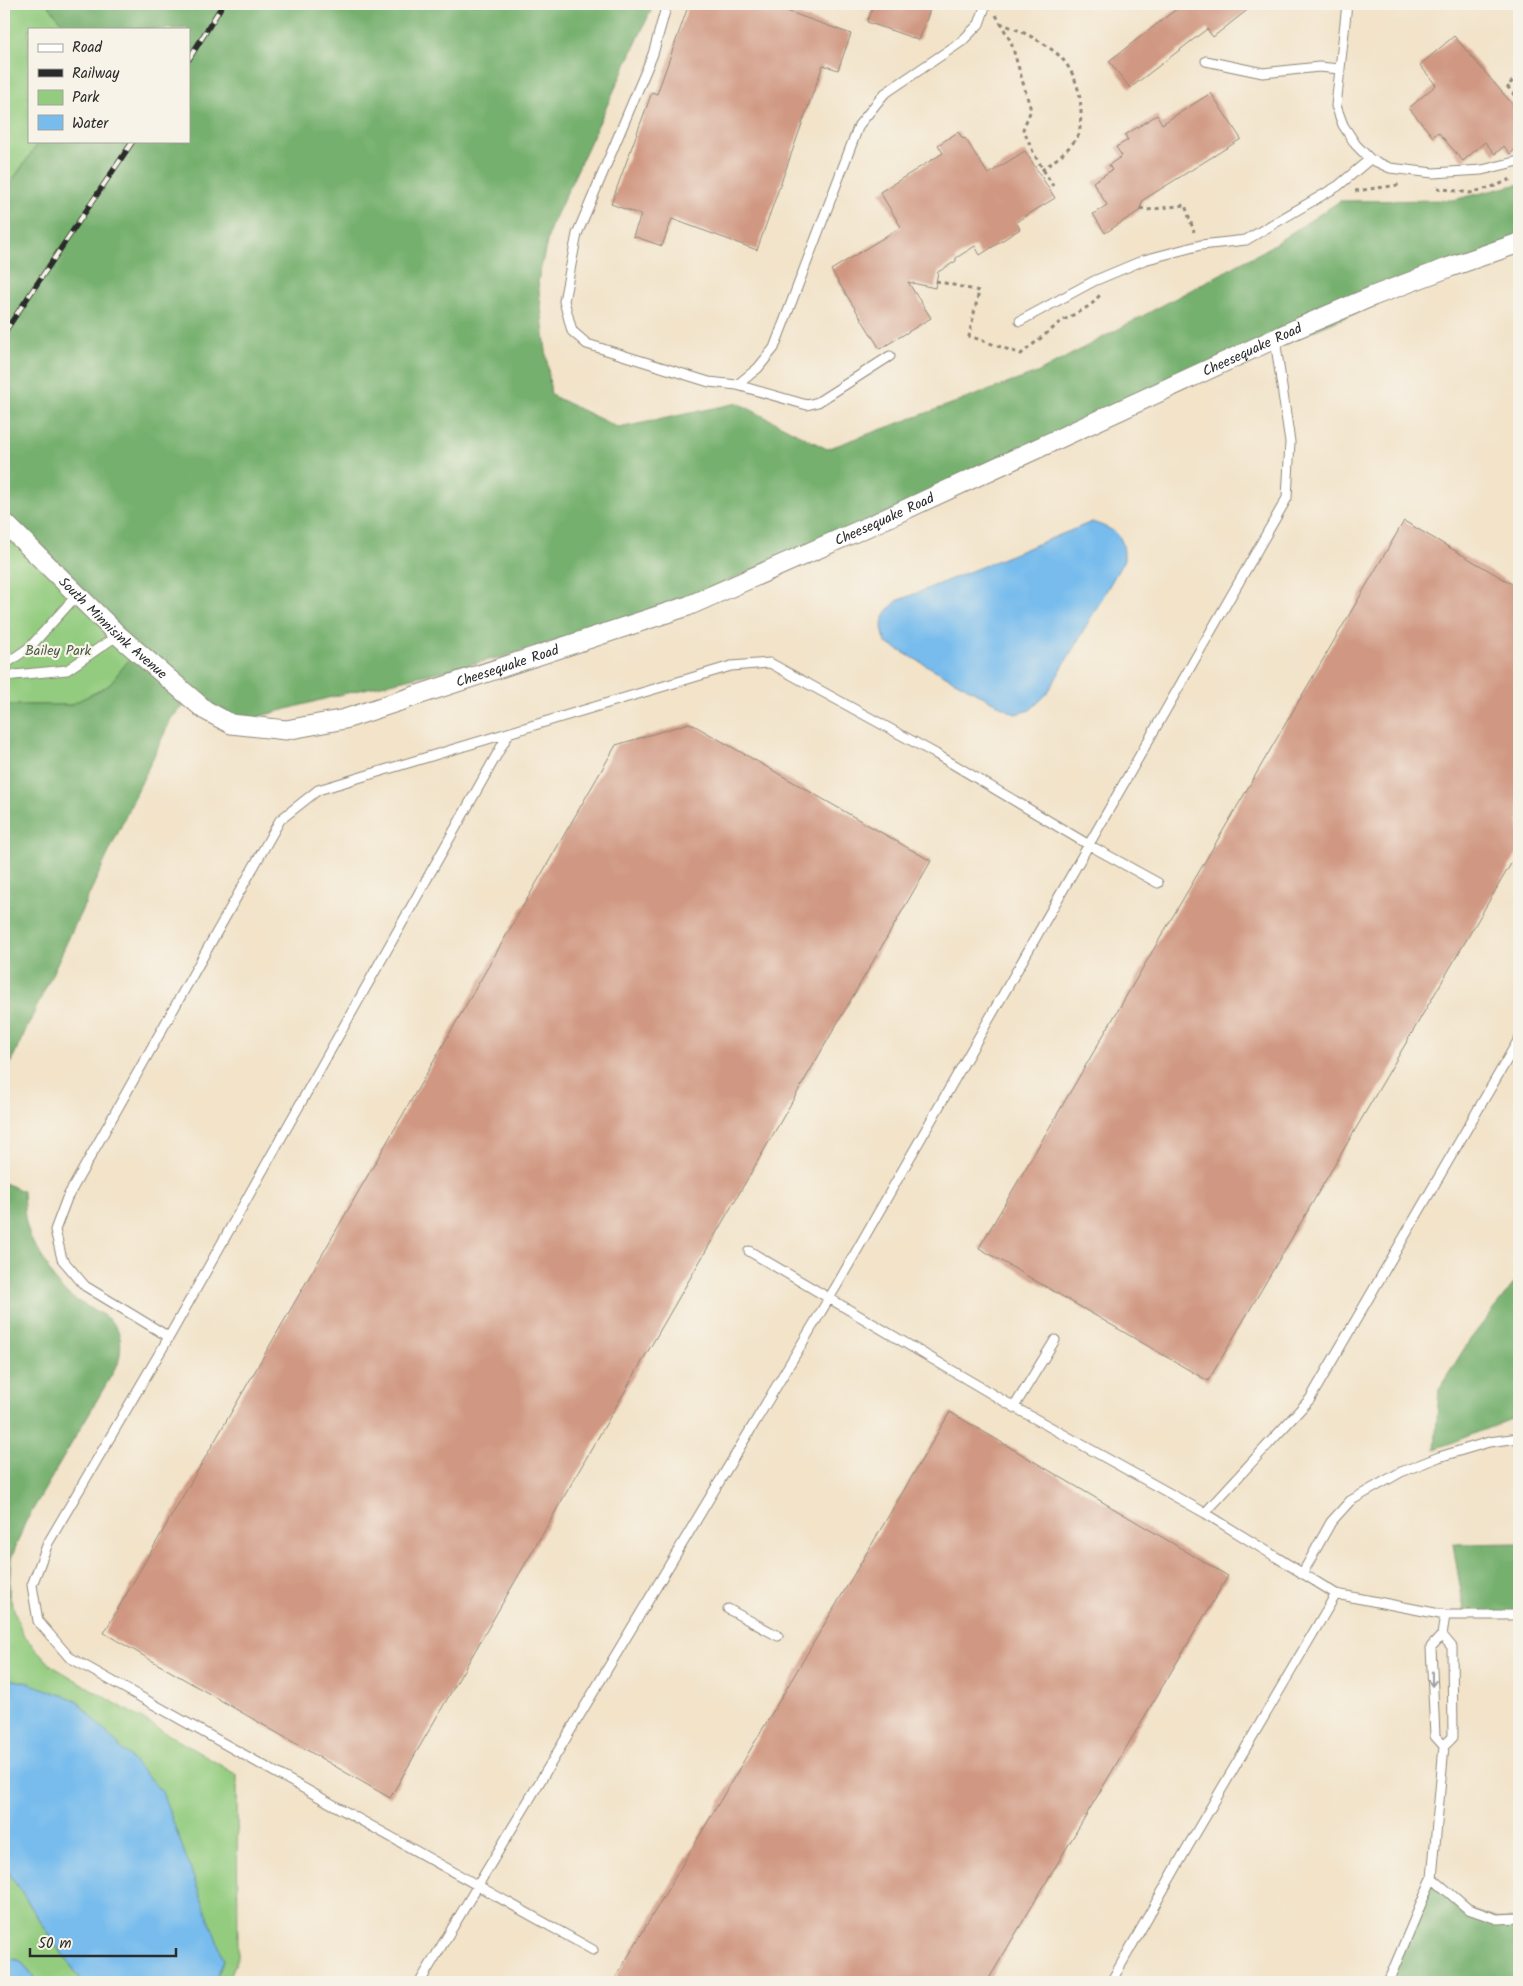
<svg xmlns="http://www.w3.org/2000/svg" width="1523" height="1986" viewBox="0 0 1523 1986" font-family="Kalam,sans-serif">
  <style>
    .green { fill: #93cc7f; stroke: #5f7c55 }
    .forest { fill: #76b06e; stroke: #506e4c }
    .water { fill: #77bced; stroke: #51748c }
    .building { fill: #d09882 }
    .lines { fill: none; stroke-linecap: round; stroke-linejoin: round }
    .service-casing { stroke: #8e877a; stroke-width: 11 }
    .minor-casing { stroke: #8e877a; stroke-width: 21 }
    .path { stroke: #8e877a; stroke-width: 3; stroke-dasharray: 4 4; stroke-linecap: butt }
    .service { stroke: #fff; stroke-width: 9 }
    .minor { stroke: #fff; stroke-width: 19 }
    .rail-casing { stroke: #2b2b2b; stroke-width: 5.5 }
    .rail { stroke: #f7f3e8; stroke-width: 4; stroke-dasharray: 11; stroke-linecap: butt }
    .oneway { stroke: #a0a0a0 }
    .labels { text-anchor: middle; stroke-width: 4.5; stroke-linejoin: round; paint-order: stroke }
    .street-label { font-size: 14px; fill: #2b2b2b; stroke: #f7f3e8 }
    .park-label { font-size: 14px; fill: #4a5b44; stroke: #f7f3e8 }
  </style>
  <rect width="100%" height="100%" fill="#f7f3e8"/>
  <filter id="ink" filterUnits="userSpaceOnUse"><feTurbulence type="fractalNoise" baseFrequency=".02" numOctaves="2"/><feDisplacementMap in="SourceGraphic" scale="10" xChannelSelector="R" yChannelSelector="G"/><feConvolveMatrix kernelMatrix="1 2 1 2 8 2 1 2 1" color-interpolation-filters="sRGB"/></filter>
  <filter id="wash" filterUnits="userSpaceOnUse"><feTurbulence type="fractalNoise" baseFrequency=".0096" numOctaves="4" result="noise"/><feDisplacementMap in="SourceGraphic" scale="20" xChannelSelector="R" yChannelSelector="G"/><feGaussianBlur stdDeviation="1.12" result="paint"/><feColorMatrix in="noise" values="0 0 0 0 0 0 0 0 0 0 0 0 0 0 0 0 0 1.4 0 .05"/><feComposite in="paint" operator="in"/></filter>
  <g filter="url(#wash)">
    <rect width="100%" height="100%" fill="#f2e3c9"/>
    <!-- green -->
    <path class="green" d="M4,4H47L68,29H29V141H40L4,192Z
      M4,522L136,651L108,686L70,705H4Z
      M9,1595L23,1635L52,1666L237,1775L238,1957L228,1982H215L224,1960L28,1683L4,1678V1598Z
      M4,1865L55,1944L83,1982H37L21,1961L4,1957Z"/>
    <!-- forest -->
    <path class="forest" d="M47,4H654L550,229L538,281L551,395L619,428L738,403L827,449L1037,373L1265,250L1340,201L1453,200L1519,184V243L664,608L506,656L343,694L231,724L192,699L172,717L4,1077V705H70L108,686L136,651L4,523V192L40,141H189V29H68Z
      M4,1183L23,1191C24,1208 24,1225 32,1240C35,1246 39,1251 42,1257C48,1267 52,1278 60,1287C88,1317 132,1310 118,1364L25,1523L11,1559L9,1595L4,1598Z
      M1519,1277V1416L1435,1449L1439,1389L1469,1341Z
      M1519,1543V1615L1465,1616L1453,1544Z
      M1432,1878L1468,1909L1497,1919L1519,1918V1982H1388Z"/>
    <!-- water -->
    <path class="water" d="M1092,522C1115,530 1125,534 1124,560L1047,694L1030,710L1015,714L886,643C879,622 881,616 897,601Z
      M4,1678L28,1683L76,1700L162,1792L224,1960L215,1982H83L55,1944L4,1865Z
      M4,1957L21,1961L37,1982H4Z"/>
    <g id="blocks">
      <!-- building -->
      <path class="building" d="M689,4H767L851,34L838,70L823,65L757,250L672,219L662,246L633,236L641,215L611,204L652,92L657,94Z
        M874,4H932L919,40L867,22Z
        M1183,4H1255L1213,37L1207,29L1130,88L1109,61Z
        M1454,36L1519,112V146L1510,154L1504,146L1495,154L1485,142L1463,161L1438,132L1433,137L1409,108L1436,85L1420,65Z
        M1211,93L1241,139L1143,200L1139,211L1105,233L1093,214L1107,205L1093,182L1112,170L1109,165L1122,156L1116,147L1128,140L1125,135L1157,115L1162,124Z
        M958,132L963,139L965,138L988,174L1025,151L1055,198L1016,222L1020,229L980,255L975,246L956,258V261L938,272L935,288L908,282L931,318L880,349L831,270L901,227L880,192L943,153L938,145Z
        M1404,521L1519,588V850L1208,1381L979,1248Z
        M690,723L931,861L390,1798L104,1633L616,745Z
        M950,1412L1228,1576L987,1982H613Z"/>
    </g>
  </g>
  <g filter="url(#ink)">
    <use href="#blocks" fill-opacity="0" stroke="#8e877a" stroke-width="1"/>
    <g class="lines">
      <defs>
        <path id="service" d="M667,4L653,54L577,234L564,301L572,331L587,344L709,382L737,385L758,368L774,348L859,125L884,94L961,42L979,24L986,4
          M1347,4L1336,106L1343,125L1356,145L1370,159L1390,168L1433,173L1482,170L1519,161
          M1206,61L1263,73L1319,67L1340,69
          M1020,321L1094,281L1144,260L1201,245L1246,240L1338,186L1370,159
          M737,385L807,405L818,402L890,356
          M4,665L30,647L77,595
          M4,676L67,670L118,635
          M509,733L169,1337L85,1286L62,1259L55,1230L67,1198L280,820L318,790L731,666L770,663L936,754L1089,845L1158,883
          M1519,1039L1310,1399L1205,1513L1336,1594L1445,1615H1519
          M749,1251L1014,1407L1205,1513
          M169,1337L48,1543L32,1585L38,1621L69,1657L593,1950
          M1014,1407L1055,1340
          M1302,1574L1331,1522L1350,1501L1401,1472L1439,1457L1489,1442L1519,1438
          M728,1609L778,1636
          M1444,1746L1435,1736L1431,1647L1442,1635L1445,1615
          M1432,1878L1468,1909L1497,1919L1519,1918
          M420,1982L837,1285L1287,498L1290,442L1275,339
          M1111,1982L1187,1848L1336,1594
          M1388,1982L1432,1878L1444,1746L1453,1737L1452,1647L1442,1635"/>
        <g id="minor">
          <path id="s1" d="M4,522L118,635L205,710L231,724L286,730L345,719L688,606L876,523L1298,328L1373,296L1450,267L1519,243"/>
        </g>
      </defs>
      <!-- service casing -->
      <use href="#service" class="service-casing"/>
      <!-- minor casing -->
      <use href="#minor" class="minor-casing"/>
      <!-- path -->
      <path class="path" d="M996,15L1011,42L1031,110L1023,129L1034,154L1053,186
        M1000,23C1019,30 1039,39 1055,52C1076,69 1084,99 1080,125C1080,128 1080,133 1078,136C1070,149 1051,164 1039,172
        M1519,76L1507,86L1519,101
        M1437,188L1470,193L1498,185L1513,178
        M1355,191L1399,185
        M1140,208L1147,210L1185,205L1194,232
        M936,281L979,291L969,336L1021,354L1062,321L1091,305L1100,295"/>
      <!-- service -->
      <use href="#service" class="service"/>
      <!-- minor -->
      <use href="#minor" class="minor"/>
      <defs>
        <path id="rail" d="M189,59L223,4
          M4,333L133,141"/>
      </defs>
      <!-- rail casing -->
      <use href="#rail" class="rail-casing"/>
      <!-- rail -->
      <use href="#rail" class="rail"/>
    </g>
    <!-- one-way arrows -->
    <defs><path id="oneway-shaft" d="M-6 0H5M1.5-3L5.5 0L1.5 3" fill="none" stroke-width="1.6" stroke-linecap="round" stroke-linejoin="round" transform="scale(1.25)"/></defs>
    <use class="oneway" href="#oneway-shaft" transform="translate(1432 1679) rotate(89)"/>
  </g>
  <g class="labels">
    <!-- street labels -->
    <g class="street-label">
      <text dy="5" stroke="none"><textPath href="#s1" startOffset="1401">Cheesequake Road</textPath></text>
      <text dy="5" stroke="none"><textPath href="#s1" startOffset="996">Cheesequake Road</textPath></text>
      <text dy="5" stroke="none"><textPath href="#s1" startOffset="152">South Minnisink Avenue</textPath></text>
      <text dy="5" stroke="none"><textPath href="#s1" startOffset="591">Cheesequake Road</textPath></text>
    </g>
    <!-- park labels -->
    <g class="park-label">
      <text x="58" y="655">Bailey Park</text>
    </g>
  </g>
  <!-- margin -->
  <rect width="1523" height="1986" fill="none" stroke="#f7f3e8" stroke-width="20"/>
  <!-- legend -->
  <rect x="28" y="28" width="162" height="115" fill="#f7f3e8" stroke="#a5a39c"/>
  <rect x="38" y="44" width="25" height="8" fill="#ffffff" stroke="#a5a39c"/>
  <text x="72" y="52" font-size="15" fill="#2b2b2b">Road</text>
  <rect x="38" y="69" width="25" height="8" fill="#2b2b2b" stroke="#a5a39c"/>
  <text x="72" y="78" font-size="15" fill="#2b2b2b">Railway</text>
  <rect x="38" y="90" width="25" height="15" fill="#93cc7f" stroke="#a5a39c"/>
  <text x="72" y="102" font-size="15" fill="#2b2b2b">Park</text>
  <rect x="38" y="115" width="25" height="15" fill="#77bced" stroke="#a5a39c"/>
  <text x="72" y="128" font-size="15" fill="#2b2b2b">Water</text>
  <!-- scale -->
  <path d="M30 1948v8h146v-8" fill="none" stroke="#2b2b2b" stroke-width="2.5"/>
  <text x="38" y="1948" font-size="15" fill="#2b2b2b" stroke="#f7f3e8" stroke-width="4" paint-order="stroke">50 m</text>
</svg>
